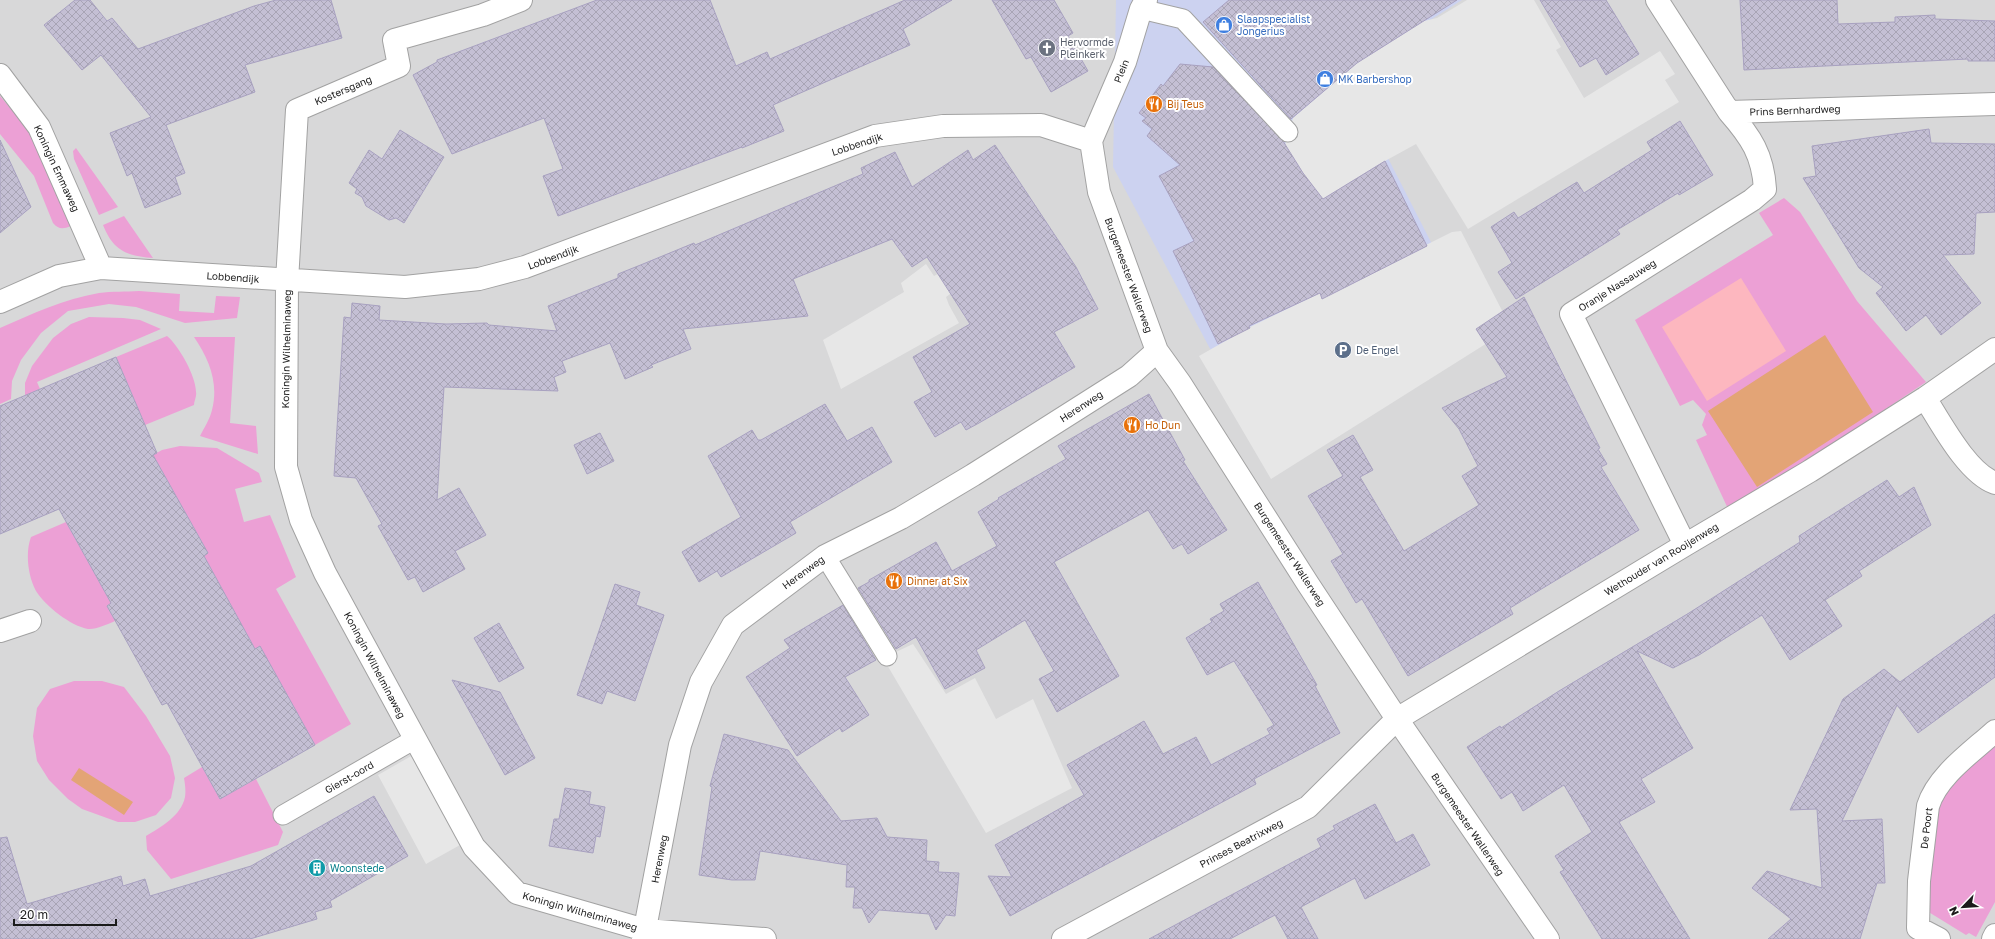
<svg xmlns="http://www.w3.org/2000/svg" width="1995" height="939" viewBox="0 0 1995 939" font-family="'Golos Text',sans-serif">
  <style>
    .residential { fill: #d8d8d9 }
    .commercial { fill: #ccd2f0 }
    .grass { fill: #eca0d5 }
    .park { fill: #fdb7bf }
    .pitch { fill: #e3a476 }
    .parking { fill: #e7e7e7 }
    .building { fill: url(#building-cross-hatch); stroke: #a8a1c0 }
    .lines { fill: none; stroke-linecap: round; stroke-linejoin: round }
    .lane-casing { stroke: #a2a2a2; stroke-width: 21 }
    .street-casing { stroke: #a2a2a2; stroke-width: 24 }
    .lane { stroke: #fff; stroke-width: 19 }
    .street { stroke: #fff; stroke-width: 22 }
    .labels { text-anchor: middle; stroke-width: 4; stroke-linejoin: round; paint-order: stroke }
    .shop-label { font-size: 10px; fill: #366cbe; stroke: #fff; text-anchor: start }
    .worship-label { font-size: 10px; fill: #5b616d; stroke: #fff; text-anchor: start }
    .street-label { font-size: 10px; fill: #1b1b1b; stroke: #fff }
    .food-label { font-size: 10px; fill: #c56008; stroke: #fff; text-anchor: start }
    .service-label { font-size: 10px; fill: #4e5e75; stroke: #fff; text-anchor: start }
    .culture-label { font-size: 10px; fill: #0d838f; stroke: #fff; text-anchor: start }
  </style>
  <defs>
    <pattern id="building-cross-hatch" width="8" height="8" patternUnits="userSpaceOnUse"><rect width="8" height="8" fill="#c4bfd4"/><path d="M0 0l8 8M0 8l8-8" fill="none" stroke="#a8a4b5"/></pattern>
  </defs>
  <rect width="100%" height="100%" fill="#e6dfed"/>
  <!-- residential -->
  <path class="residential" d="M0,0H1995V939H0Z"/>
  <!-- commercial -->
  <path class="commercial" d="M1116,0H1462L1345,74L1434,248L1215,358L1113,167Z"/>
  <!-- grass -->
  <path class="grass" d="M0,96L31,133L71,226C63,229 59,230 53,223L34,176L0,134Z
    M76,148L118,207L99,215L74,159L73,151Z
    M1784,198L1800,212L1857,301L1926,382L1730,513L1696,440L1707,435L1702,425L1706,414L1693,400L1680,406L1635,320L1773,235L1759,213Z
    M124,216L153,258C126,256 113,250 103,225Z
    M139,291L180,294L179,311L214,313L216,296L240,297L237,318L185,323L136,307L109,304L68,311L41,333L21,360L12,381L11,399L0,404V328C32,314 64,299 99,293C112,291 126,292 139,291Z
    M89,317L123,318L140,320L161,329L37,382L40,389L25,396V383L32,366L53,338L71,324Z
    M167,336C179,346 196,376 196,392C197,396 194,401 194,405L145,425L116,357Z
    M194,337H235L230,423L256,426L258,454L200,436C204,428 210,419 212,410C219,383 209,359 194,337Z
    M180,446L217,448L259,473L262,482L235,489L244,522L270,515L296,577L276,589L351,724L315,745L260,647L255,649L204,556L208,553L153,455L162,450Z
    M66,522L111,603L107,606L115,621C108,624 95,630 88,629C71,626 45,606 36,591C28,576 25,553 31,537Z
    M74,681H102L124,687L146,716L170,756L175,778L171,798L156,815L135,822H118L82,809L68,799L49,780L37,761L33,736L37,708L50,689Z
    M1995,741V902L1976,937L1969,933L1966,935L1927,911L1940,795Z
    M202,767L220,799L256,779L283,832L278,845L171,879L147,850L146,836C161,827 181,816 185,797C186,791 185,784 184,778Z"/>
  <!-- park -->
  <path class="park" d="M1741,278L1786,351L1707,401L1662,327Z"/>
  <!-- pitch -->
  <path class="pitch" d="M1825,335L1873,412L1757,487L1708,411Z
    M79,768L133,802L124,815L71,780Z"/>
  <!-- parking -->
  <path class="parking" d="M1467,0H1534L1561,47L1556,50L1584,98L1660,51L1675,74L1665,80L1679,102L1468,229L1416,144L1385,161L1321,201L1285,145L1293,118L1357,63L1424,21L1437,18Z
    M1461,231L1511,328L1271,479L1199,356L1250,327L1320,293L1322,298L1427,246L1426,245L1452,232Z
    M926,264L934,276L949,268L961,286L946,297L949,305L959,323L841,389L823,340L904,292L901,283Z
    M913,644L946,694L975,678L996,719L1033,699L1072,788L986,833L883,658Z
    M413,755L460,845L426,864L378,775Z"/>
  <!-- building -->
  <path class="building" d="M75,0H90L107,21L112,18L138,49L254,6L276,0H331L342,38L245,65L255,92L166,125L185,173L175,177L181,194L145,208L132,173L127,176L110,133L151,117L101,55L82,70L44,25Z
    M597,0H710L736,66L767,52L770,59L905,0H952L903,29L910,45L773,105L784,131L742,148V147L558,216L543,176L563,169L544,118L452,154L413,75L437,62V60Z
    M992,0H1054L1073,33L1068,36L1088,71L1051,92L1031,57L1026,59Z
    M1229,0H1457L1357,63L1291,119L1203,22Z
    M1540,0H1606L1639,54L1606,75L1596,58L1580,67Z
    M1740,0H1837L1838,24L1895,22V17L1935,15V19L1995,21V61H1968V59L1744,70Z
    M1180,64L1213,67L1283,141L1303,173L1323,199L1385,161L1427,246L1322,299L1320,293L1249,326L1250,328L1218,344L1173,251L1194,241L1159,176L1180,165L1147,136L1152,129L1142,121L1146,118L1139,113L1161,84L1163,86Z
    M1680,121L1713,175L1679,195L1678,193L1617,230L1620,234L1516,299L1498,272L1512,263L1491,227L1514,212L1518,218L1577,182L1584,193L1652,150L1647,142Z
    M1929,129L1931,143L1995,144V212L1976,213L1974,254L1943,255L1981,303L1941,335L1926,315L1906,331L1876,293L1883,287L1859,268L1803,178L1816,176L1812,146Z
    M400,130L444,157L404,223L396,218L389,220L366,206L362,197L355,193L357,189L349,183L369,150L382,159Z
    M0,140L31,207L0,233Z
    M995,145L1076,267L1098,309L1054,332L1075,367L979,423L966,430L961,422L935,437L914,402L932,392L913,357L970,324L927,257L912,267L892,239L793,279L808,316L683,329L691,349L651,365L653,367L625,379L610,343L562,361L566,372L554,377L558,391L444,387L437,500L459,488L486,535L455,551L465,569L423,592L415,577L408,580L378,526L382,524L356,478L334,476L344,317L351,318L352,303L380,306L379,320L446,324L487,323L489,325L557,331L548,306L618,278V274L643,264L694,243L695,245L863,174L861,168L895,152L912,187L968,150L973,160Z
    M1524,297L1600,448L1598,449L1607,464L1601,467L1639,530L1510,608L1513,614L1408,676L1362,599L1356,603L1331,561L1343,554L1308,496L1343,476L1327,450L1353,435L1373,470L1360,477L1404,551L1479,505L1462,476L1478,466L1459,429L1442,408L1507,377L1476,329Z
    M116,357L157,453L153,455L208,553L204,556L255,649L260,646L315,745L220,799L167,703L162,705L107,606L111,603L59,509L0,534V406Z
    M1149,394L1185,460L1183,461L1227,530L1188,554L1182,544L1173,549L1148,510L1054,562L1119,676L1057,712L1039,679L1054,671L1025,620L976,650L985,668L945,689L916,637L896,649L858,588L869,582V580L936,542L952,571L997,546L978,512L999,499L998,498L1066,459L1058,446Z
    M825,404L847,441L872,427L892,462L790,522L796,533L721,577L717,571L699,582L682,552L741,517L708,456L752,430L758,440H761Z
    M600,433L614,461L587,474L574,445Z
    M1887,480L1899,497L1914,487L1931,525L1859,571L1862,576L1825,600L1842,626L1790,660L1762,615L1699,655L1673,668L1637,651L1693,748L1641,779L1655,802L1619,822L1690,939H1602L1560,872L1564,870L1555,856L1592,832L1564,785L1523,811L1512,792L1501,799L1467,747L1500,726L1501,728L1559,691L1689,613L1800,542L1799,536Z
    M1258,582L1317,685L1315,686L1340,733L1254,779L1256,784L1010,916L988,876L1012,877L995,845L1084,795L1067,765L1144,721L1163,754L1196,737L1211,765L1270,734L1267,729L1274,725L1234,661L1207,675L1186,638L1212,622L1210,619L1224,611L1220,604Z
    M615,584L640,592L636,605L664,615L635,701L607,691L602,704L577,695Z
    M843,605L876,660L845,677L869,715L842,732L840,728L797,756L746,677L790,648L784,640Z
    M1995,614V677L1918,733L1897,705L1842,821L1882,819L1885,883H1877L1860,939H1768L1791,919L1752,888L1767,871L1822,888L1817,809L1790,810L1843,699L1884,669L1900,682Z
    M499,623L524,668L499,682L474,638Z
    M452,680L500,692L535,758L505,775Z
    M724,734L788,750L841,821L877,818L887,837L927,840L926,861L939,862L938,872L959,873L955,916L946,915L936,930L929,914L879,910L869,923L862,908H853L855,887H846L847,865L760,851L755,880H732L699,875L712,787L710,786Z
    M565,788L591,792L589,804L605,807L600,837L596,836L593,853L549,846L554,819H559Z
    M374,796L408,856L330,901L332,907L315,912L317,919L250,939H0V838L7,837L27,904L121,876L123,886L145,879L150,896L251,866Z
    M1375,804L1396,843L1413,834L1430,865L1365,899L1355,878L1301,907L1318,939H1288L1275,915L1230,939H1149L1321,847L1317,839L1335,829L1333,826Z"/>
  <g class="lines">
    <defs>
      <path id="lane" d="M1141,9L1183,19L1288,132
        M825,556L887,656
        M283,815L415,739"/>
      <path id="street" d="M521,0L483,15L394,40L399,66L297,110L287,281L286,467L301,520L325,573L474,847L517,893L645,930L765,939
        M1657,0L1729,112L1995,104
        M0,75L39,127L101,268
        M1091,141L1099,192L1157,351L1180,383L1308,584L1397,719L1548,939
        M1091,141L1125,62L1141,9L1146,0
        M0,302L59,276L101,268L405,287L479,279L525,267L875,136L943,126L1041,125L1091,141
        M1925,398C1941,423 1967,473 1995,483
        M1685,545L1571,314L1752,200L1765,189C1763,155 1751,137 1729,112
        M0,631L30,621
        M643,939L680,745L701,682L733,625L825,556L901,518L973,475L1129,376L1157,351
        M1063,939L1308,807L1397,719L1685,545L1810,471L1925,398L1995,349
        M1939,939L1918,928L1919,881L1928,806C1937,776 1972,752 1995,731
        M1993,939L1995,935"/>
    </defs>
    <!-- lane casing -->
    <use href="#lane" class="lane-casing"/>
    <!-- street casing -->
    <use href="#street" class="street-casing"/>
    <!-- lane -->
    <use href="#lane" class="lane"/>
    <!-- street -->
    <use href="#street" class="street"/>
  </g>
  <!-- icons -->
  <defs>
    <symbol id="shop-disc" viewBox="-11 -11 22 22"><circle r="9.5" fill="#3f7fe0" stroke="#fff"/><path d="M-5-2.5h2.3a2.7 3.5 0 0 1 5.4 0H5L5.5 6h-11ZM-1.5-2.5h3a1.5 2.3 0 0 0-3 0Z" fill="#fff"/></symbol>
    <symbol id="church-disc" viewBox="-11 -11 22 22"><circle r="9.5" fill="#6b7280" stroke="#fff"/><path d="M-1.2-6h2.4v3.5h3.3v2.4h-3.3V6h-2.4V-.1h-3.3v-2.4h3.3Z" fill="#fff"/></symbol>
    <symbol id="restaurant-disc" viewBox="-11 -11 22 22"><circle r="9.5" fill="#e8710a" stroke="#fff"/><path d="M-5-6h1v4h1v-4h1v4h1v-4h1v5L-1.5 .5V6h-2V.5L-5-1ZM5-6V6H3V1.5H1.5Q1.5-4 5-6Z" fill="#fff"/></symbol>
    <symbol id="parking-disc" viewBox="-11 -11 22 22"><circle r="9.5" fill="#5c6f8a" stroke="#fff"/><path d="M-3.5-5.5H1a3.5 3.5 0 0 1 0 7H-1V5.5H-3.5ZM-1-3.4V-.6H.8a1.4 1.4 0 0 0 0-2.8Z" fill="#fff"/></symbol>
    <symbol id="building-disc" viewBox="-11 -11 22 22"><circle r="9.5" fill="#0f9aa8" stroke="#fff"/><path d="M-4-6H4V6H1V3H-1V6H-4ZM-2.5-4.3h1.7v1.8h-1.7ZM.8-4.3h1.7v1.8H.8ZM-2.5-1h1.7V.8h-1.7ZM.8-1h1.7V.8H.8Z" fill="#fff"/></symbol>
  </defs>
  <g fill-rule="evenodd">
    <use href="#shop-disc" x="1214" y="15" width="20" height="20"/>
    <use href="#church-disc" x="1037" y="38" width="20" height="20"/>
    <use href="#shop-disc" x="1315" y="69" width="20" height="20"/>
    <use href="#restaurant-disc" x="1144" y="94" width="20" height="20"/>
    <use href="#parking-disc" x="1333" y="340" width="20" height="20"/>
    <use href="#restaurant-disc" x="1122" y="415" width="20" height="20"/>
    <use href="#restaurant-disc" x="884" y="571" width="20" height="20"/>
    <use href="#building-disc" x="307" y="858" width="20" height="20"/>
  </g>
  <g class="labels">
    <!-- shop labels -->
    <g class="shop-label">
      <text x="1237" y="23">Slaapspecialist<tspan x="1237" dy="12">Jongerius</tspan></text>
      <text x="1338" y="83">MK Barbershop</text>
    </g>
    <!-- worship labels -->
    <g class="worship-label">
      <text x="1060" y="46">Hervormde<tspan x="1060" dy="12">Pleinkerk</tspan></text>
    </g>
    <!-- street labels -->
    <g class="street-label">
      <text transform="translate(1121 71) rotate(-68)" y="4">Plein</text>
      <text transform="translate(343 90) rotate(-23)" y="4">Kostersgang</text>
      <text transform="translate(1795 110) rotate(-2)" y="4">Prins Bernhardweg</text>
      <text transform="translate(857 144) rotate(-18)" y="4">Lobbendijk</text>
      <text transform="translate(57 168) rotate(65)" y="4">Koningin Emmaweg</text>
      <text transform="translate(553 257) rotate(-20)" y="4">Lobbendijk</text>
      <text transform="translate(1129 275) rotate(70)" y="4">Burgemeester Wallerweg</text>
      <text transform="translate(233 277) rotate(4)" y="4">Lobbendijk</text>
      <text transform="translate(1617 285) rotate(-32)" y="4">Oranje Nassauweg</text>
      <text transform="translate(286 349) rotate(-89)" y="4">Koningin Wilhelminaweg</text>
      <text transform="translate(1081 406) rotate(-33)" y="4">Herenweg</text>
      <text transform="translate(1290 554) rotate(57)" y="4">Burgemeester Wallerweg</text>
      <text transform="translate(1661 559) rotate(-31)" y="4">Wethouder van Rooijenweg</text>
      <text transform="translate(803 572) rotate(-36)" y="4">Herenweg</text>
      <text transform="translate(375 665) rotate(62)" y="4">Koningin Wilhelminaweg</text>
      <text transform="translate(349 777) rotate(-30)" y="4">Gierst-oord</text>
      <text transform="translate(1468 824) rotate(56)" y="4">Burgemeester Wallerweg</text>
      <text transform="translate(1926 828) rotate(-83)" y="4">De Poort</text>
      <text transform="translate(1241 843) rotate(-28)" y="4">Prinses Beatrixweg</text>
      <text transform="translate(659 859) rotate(-79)" y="4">Herenweg</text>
      <text transform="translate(580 911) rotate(16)" y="4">Koningin Wilhelminaweg</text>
    </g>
    <!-- food labels -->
    <g class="food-label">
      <text x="1167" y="108">Bij Teus</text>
      <text x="1145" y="429">Ho Dun</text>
      <text x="907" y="585">Dinner at Six</text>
    </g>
    <!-- service labels -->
    <g class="service-label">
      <text x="1356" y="354">De Engel</text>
    </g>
    <!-- culture labels -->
    <g class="culture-label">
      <text x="330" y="872">Woonstede</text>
    </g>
  </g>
  <!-- north arrow -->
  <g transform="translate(1963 907) rotate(245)" stroke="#ffffff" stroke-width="3" paint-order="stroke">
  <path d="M0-3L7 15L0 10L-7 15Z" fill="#1b1b1b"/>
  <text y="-6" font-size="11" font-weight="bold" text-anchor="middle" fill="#1b1b1b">N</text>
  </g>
  <!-- scale -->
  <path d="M14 919v6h102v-6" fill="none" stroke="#1b1b1b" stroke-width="2"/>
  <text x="20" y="919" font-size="12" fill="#1b1b1b" stroke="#ffffff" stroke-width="3" paint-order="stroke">20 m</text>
</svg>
